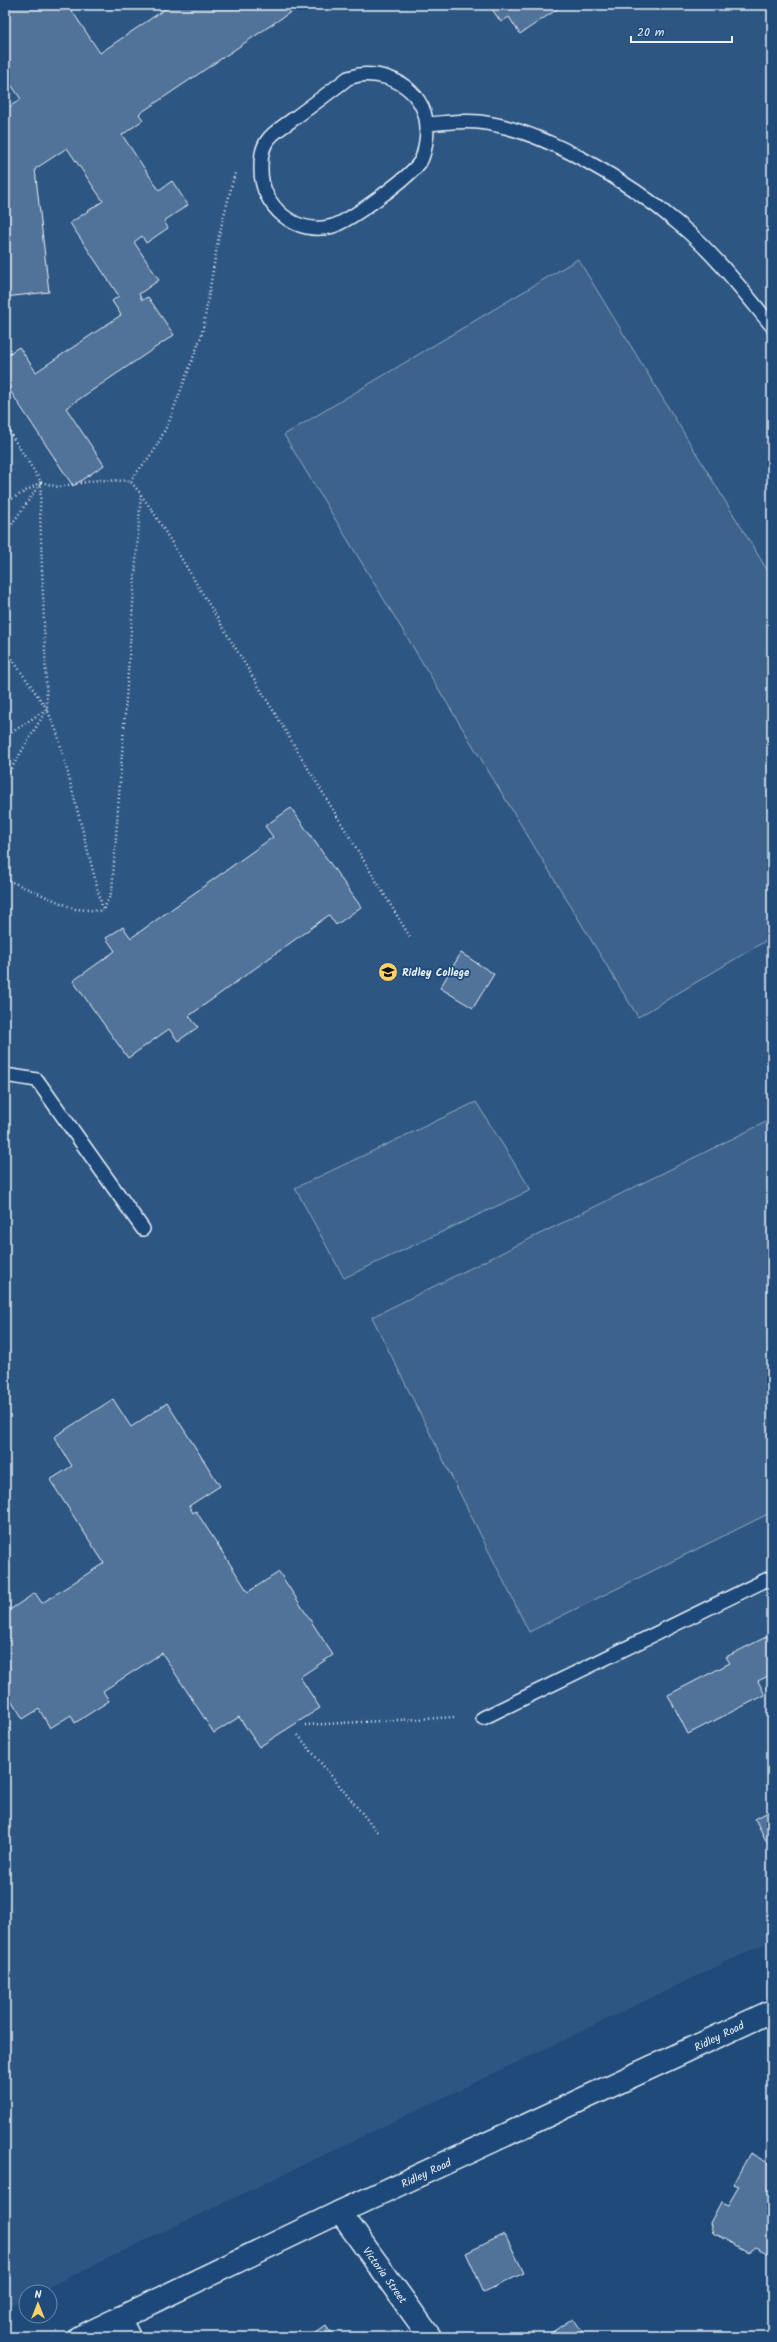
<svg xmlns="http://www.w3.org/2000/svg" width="777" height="2342" viewBox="0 0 777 2342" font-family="Kalam,sans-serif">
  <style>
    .built { fill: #2e5683 }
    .green { fill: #3c628c; stroke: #92aac2 }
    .building { fill: #517399; stroke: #e8f1f8 }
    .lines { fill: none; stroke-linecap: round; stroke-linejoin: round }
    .lane-casing { stroke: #e8f1f8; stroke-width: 16 }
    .street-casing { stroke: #e8f1f8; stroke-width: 25 }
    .secondary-casing { stroke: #e8f1f8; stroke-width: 25 }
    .path { stroke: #e8f1f8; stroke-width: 2.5; stroke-dasharray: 1 3; stroke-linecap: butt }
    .lane { stroke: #1f4a7a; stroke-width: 13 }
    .street { stroke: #1f4a7a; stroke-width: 22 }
    .secondary { stroke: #1f4a7a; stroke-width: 22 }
    .labels { text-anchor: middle; stroke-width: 3.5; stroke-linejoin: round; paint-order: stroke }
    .poi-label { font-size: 11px; font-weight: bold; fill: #e8f1f8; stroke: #1f4a7a; text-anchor: start }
    .street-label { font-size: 11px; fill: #e8f1f8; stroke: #1f4a7a }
  </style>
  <rect width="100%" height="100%" fill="#1f4a7a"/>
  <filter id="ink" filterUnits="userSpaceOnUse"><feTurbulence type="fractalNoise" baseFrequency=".025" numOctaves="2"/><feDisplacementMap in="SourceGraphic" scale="8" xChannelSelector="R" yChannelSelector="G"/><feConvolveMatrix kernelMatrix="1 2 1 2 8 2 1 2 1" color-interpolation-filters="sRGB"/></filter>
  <g filter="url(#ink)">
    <!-- built -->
    <path class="built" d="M5,5H772V1940L38,2292H26V2298L5,2308Z"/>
    <!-- green -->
    <path class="green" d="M578,259L772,578V937L638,1017L284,435Z
      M476,1102L531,1190L344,1278L295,1188Z
      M772,1119V1512L529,1632L372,1317Z"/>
    <!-- building -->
    <path class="building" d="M5,5H68L100,53L171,5H301L139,114L143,120L122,135L159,190L172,181L188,205L164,221L168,228L146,243L142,236L134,242L159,280L139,294L142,300L148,297L174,335L66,408L104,465L73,486L5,383V356L19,347L36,372L121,315L112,301L119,296L70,223L103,201L67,148L35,169L49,292L5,297V110L21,99L5,76Z
      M489,5H556L559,8L520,34L509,17L501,22Z
      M291,808L361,907L336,925L329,915L189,1016L198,1027L178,1041L169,1029L128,1058L73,981L115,951L106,938L123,927L131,938L273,837L265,826Z
      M461,953L494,974L473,1008L440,988Z
      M113,1399L131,1427L167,1403L220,1486L189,1506L193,1513L196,1511L248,1592L279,1572L333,1655L300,1677L320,1708L259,1747L239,1717L214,1733L162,1653L103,1691L109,1701L75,1723L71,1715L50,1728L39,1709L23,1719L5,1690V1626L9,1624L5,1618V1613L35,1593L42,1603L104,1563L50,1480L72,1466L54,1437Z
      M772,1634V1674L758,1681L765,1695L688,1734L668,1695L730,1663L726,1657Z
      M772,1810V1852L755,1819Z
      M750,2153L772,2165V2249L769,2254L755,2247L748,2252L713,2233L710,2223L721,2202L728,2205L739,2186L733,2184Z
      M505,2234L524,2273L484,2292L466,2253Z
      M573,2318L586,2337H545Z
      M326,2325L335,2337H309Z"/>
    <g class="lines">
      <defs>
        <path id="lane" d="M359,75C399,71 433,99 426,141C425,148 424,156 420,162C410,177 351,220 333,226C296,237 261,206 261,170C261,160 261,150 267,141C273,132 284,126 292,120C311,106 330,92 348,78Z
          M427,124C444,123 462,120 479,122C543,129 631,183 680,225C715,254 743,291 772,326
          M5,1075L37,1080L143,1229
          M483,1718L772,1577"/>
        <path id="street" d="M340,2212L430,2337
          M119,2318L129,2337"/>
        <path id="secondary" d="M80,2337L340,2212L772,2011"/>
      </defs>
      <!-- lane casing -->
      <use href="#lane" class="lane-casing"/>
      <!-- street casing -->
      <use href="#street" class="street-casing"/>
      <!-- secondary casing -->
      <use href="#secondary" class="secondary-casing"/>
      <!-- path -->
      <path class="path" d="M5,425L41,482L5,503
        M130,481L154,451L169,422L202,334L219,235L235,173
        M41,482L58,487L98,480L130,481L141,494L112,891L103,911
        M141,495L152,510L410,937
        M5,534L40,484
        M5,649L47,709L58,735L103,910
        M5,737L45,710
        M5,779L47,709L40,509L41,482
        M5,879L75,909L103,911
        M305,1725L455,1717
        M298,1735L379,1834"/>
      <!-- lane -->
      <use href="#lane" class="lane"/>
      <!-- street -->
      <use href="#street" class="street"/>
      <!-- secondary -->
      <use href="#secondary" class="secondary"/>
    </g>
  </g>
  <!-- icons -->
  <defs>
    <symbol id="school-disc" viewBox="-11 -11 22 22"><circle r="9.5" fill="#ffd166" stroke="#1f4a7a"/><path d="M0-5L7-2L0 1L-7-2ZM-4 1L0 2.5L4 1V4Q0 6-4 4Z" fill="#111"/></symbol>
  </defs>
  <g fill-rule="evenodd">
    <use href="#school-disc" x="377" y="961" width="22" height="22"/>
  </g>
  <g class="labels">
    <!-- poi labels -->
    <g class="poi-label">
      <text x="402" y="976">Ridley College</text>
    </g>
    <!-- street labels -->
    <g class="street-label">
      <text transform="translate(719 2036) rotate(-26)" y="4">Ridley Road</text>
      <text transform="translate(426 2173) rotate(-25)" y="4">Ridley Road</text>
      <text transform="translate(385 2275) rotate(54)" y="4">Victoria Street</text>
    </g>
  </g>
  <!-- margin -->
  <rect width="777" height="2342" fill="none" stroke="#1f4a7a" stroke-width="20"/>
  <rect x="10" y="10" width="757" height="2322" fill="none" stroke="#e8f1f8" stroke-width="1.5" filter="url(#ink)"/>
  <!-- north arrow -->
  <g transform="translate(38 2304)"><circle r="19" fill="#1f4a7a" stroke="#6f8dac"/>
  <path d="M0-3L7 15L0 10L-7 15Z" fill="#ffd166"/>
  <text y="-6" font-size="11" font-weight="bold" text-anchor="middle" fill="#e8f1f8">N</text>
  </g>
  <!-- scale -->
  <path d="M631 36v6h101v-6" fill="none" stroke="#e8f1f8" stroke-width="2"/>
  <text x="637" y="36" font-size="12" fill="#e8f1f8" stroke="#1f4a7a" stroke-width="3" paint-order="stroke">20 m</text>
</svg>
